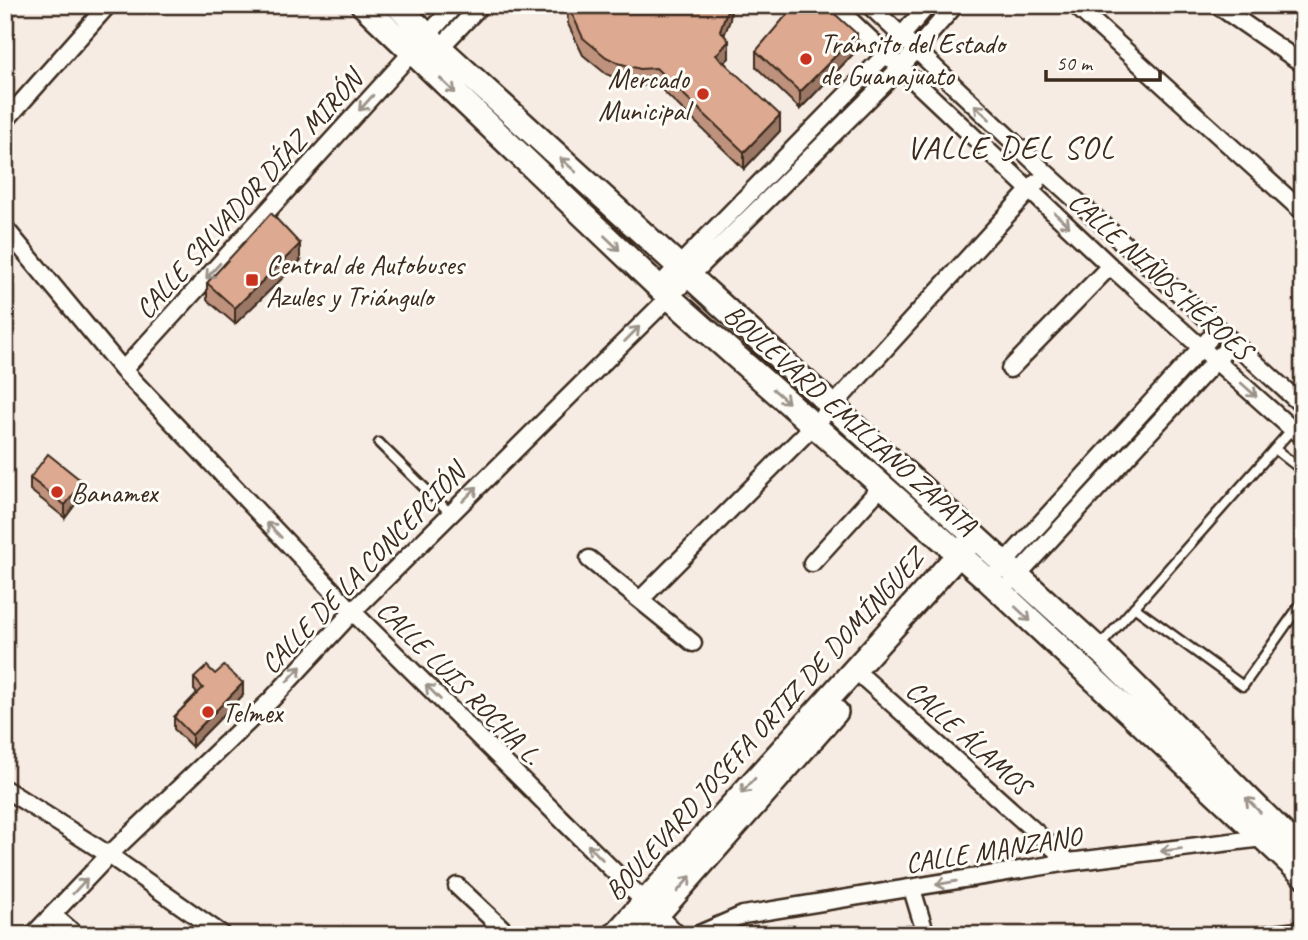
<svg xmlns="http://www.w3.org/2000/svg" width="1308" height="940" viewBox="0 0 1308 940" font-family="Caveat,sans-serif">
  <style>
    .lines { fill: none; stroke-linecap: round; stroke-linejoin: round }
    .lane-casing { stroke: #3b2a1e; stroke-width: 13 }
    .street-casing { stroke: #3b2a1e; stroke-width: 21 }
    .secondary-casing { stroke: #3b2a1e; stroke-width: 28 }
    .lane { stroke: #fdfcf7; stroke-width: 8 }
    .street { stroke: #fdfcf7; stroke-width: 16 }
    .secondary { stroke: #fdfcf7; stroke-width: 23 }
    .wall { fill: #be927d; stroke: #3b2a1e; stroke-width: 2 }
    .shaded-wall { fill: #9b7766; stroke: #3b2a1e; stroke-width: 2 }
    .building { fill: #ddaa91; stroke: #3b2a1e; stroke-width: 2 }
    .oneway { stroke: #9c938a }
    .poi-dot { fill: #c8321e; stroke: #fdfcf7; stroke-width: 2.5 }
    .labels { text-anchor: middle; stroke-width: 6; stroke-linejoin: round; paint-order: stroke }
    .poi-label { font-size: 28px; fill: #3b2a1e; stroke: #fdfcf7; text-anchor: start }
    .street-label { font-size: 28px; fill: #3b2a1e; stroke: #fdfcf7 }
    .quarter-label { font-size: 32px; letter-spacing: 2px; fill: #3b2a1e; stroke: #fdfcf7 }
  </style>
  <rect width="100%" height="100%" fill="#f7ece3"/>
  <filter id="ink" filterUnits="userSpaceOnUse"><feTurbulence type="fractalNoise" baseFrequency=".0143" numOctaves="2"/><feDisplacementMap in="SourceGraphic" scale="14" xChannelSelector="R" yChannelSelector="G"/><feConvolveMatrix kernelMatrix="1 2 1 2 8 2 1 2 1" color-interpolation-filters="sRGB"/></filter>
  <g filter="url(#ink)">
    <g class="lines">
      <defs>
        <path id="lane" d="M379,443L451,514
          M1275,449L1303,471
          M1134,607L1243,686L1303,601
          M1099,647L1292,429"/>
        <path id="street" d="M834,5L1110,266L1292,429L1303,435
          M869,5L1045,172L1303,406
          M1075,5L1303,212
          M1217,5L1303,64
          M434,54L481,5
          M5,121L108,5
          M5,228L123,370L353,612L678,935
          M658,287L886,54L928,5
          M1010,369L1110,266
          M123,370L455,5
          M589,559L693,643
          M812,563L882,486
          M997,571L1209,339
          M1012,581L1232,343
          M641,599L832,407L1037,182
          M865,679L1069,862
          M5,789L109,855L223,935
          M457,886L509,935
          M912,889L926,935
          M53,915L76,935
          M33,935L109,855L271,700L356,608L901,67L955,5
          M697,935L743,915L1069,862L1303,833
          M1263,935L1298,931L1303,926"/>
        <path id="secondary" d="M363,5L669,297L988,580L1303,875
          M397,5L440,48L1098,649L1303,853
          M615,935L969,543
          M639,935L836,712"/>
      </defs>
      <!-- lane casing -->
      <use href="#lane" class="lane-casing"/>
      <!-- street casing -->
      <use href="#street" class="street-casing"/>
      <!-- secondary casing -->
      <use href="#secondary" class="secondary-casing"/>
      <!-- lane -->
      <use href="#lane" class="lane"/>
      <!-- street -->
      <use href="#street" class="street"/>
      <!-- secondary -->
      <use href="#secondary" class="secondary"/>
    </g>
    <!-- wall -->
    <path class="wall" d="M567,5H731L730,20L724,35L729,58L724,62L780,131L744,169L656,84L640,86L618,79L606,74L583,55L568,24Z
      M857,50L800,109L756,67V51Z
      M300,261L235,324L207,300V283Z
      M30,478L83,494L65,518L30,490Z
      M215,674L243,695L192,747L174,729V717L197,693L194,690V678Z"/>
    <!-- shaded-wall -->
    <path class="shaded-wall" d="M729,5H731L730,20L720,46V30Z
      M857,34V50L800,109V92Z
      M729,41V58L716,71V55Z
      M780,115V131L744,169V152Z
      M300,244V261L235,324V308Z
      M83,482V494L65,518V505Z
      M243,683V695L192,747V735Z"/>
    <!-- building -->
    <path class="building" d="M568,5H729L720,30L729,41L716,55L780,115L744,152L656,68L640,69L618,63L606,57L583,38Z
      M795,5H825L857,34L800,92L756,51Z
      M271,213L300,244L235,308L207,283Z
      M48,454L83,482L65,505L30,478Z
      M207,666L215,674L224,666L243,683L192,735L174,717L203,688L194,678Z"/>
    <!-- one-way arrows -->
    <defs><path id="oneway-shaft" d="M-6 0H5M1.5-3L5.5 0L1.5 3" fill="none" stroke-width="1.6" stroke-linecap="round" stroke-linejoin="round" transform="scale(1.75)"/></defs>
    <g class="oneway">
      <use href="#oneway-shaft" transform="translate(448 86) rotate(44)"/>
      <use href="#oneway-shaft" transform="translate(366 103) rotate(132)"/>
      <use href="#oneway-shaft" transform="translate(982 112) rotate(-136)"/>
      <use href="#oneway-shaft" transform="translate(568 165) rotate(-138)"/>
      <use href="#oneway-shaft" transform="translate(1062 220) rotate(44)"/>
      <use href="#oneway-shaft" transform="translate(612 243) rotate(44)"/>
      <use href="#oneway-shaft" transform="translate(213 271) rotate(132)"/>
      <use href="#oneway-shaft" transform="translate(632 334) rotate(-45)"/>
      <use href="#oneway-shaft" transform="translate(1249 390) rotate(42)"/>
      <use href="#oneway-shaft" transform="translate(781 396) rotate(41)"/>
      <use href="#oneway-shaft" transform="translate(470 494) rotate(-45)"/>
      <use href="#oneway-shaft" transform="translate(274 530) rotate(-134)"/>
      <use href="#oneway-shaft" transform="translate(1023 614) rotate(43)"/>
      <use href="#oneway-shaft" transform="translate(294 674) rotate(-47)"/>
      <use href="#oneway-shaft" transform="translate(433 692) rotate(-135)"/>
      <use href="#oneway-shaft" transform="translate(748 786) rotate(132)"/>
      <use href="#oneway-shaft" transform="translate(1253 805) rotate(-135)"/>
      <use href="#oneway-shaft" transform="translate(1171 850) rotate(173)"/>
      <use href="#oneway-shaft" transform="translate(595 852) rotate(-135)"/>
      <use href="#oneway-shaft" transform="translate(946 883) rotate(170)"/>
      <use href="#oneway-shaft" transform="translate(684 884) rotate(-49)"/>
      <use href="#oneway-shaft" transform="translate(80 886) rotate(-47)"/>
    </g>
  </g>
  <!-- markers -->
  <g class="poi-dot">
    <circle cx="806" cy="59" r="7"/>
    <circle cx="703" cy="94" r="7"/>
    <rect x="245" y="273" width="14" height="14" rx="3.5"/>
    <circle cx="57" cy="492" r="7"/>
    <circle cx="208" cy="712" r="7"/>
  </g>
  <g class="labels">
    <!-- poi labels -->
    <g class="poi-label">
      <text x="820" y="53">Tránsito del Estado<tspan x="820" dy="32">de Guanajuato</tspan></text>
      <text x="689" y="88" text-anchor="end">Mercado<tspan x="689" dy="32">Municipal</tspan></text>
      <text x="266" y="274">Central de Autobuses<tspan x="266" dy="32">Azules y Triángulo</tspan></text>
      <text x="71" y="502">Banamex</text>
      <text x="222" y="722">Telmex</text>
    </g>
    <!-- street labels -->
    <g class="street-label">
      <text transform="translate(248 194) rotate(-48)" y="10">CALLE SALVADOR DÍAZ MIRÓN</text>
      <text transform="translate(1161 275) rotate(42)" y="10">CALLE NIÑOS HÉROES</text>
      <text transform="translate(851 419) rotate(42)" y="10">BOULEVARD EMILIANO ZAPATA</text>
      <text transform="translate(362 568) rotate(-46)" y="10">CALLE DE LA CONCEPCIÓN</text>
      <text transform="translate(460 682) rotate(45)" y="10">CALLE LUIS ROCHA L.</text>
      <text transform="translate(764 724) rotate(-48)" y="10">BOULEVARD JOSEFA ORTIZ DE DOMÍNGUEZ</text>
      <text transform="translate(969 737) rotate(42)" y="10">CALLE ÁLAMOS</text>
      <text transform="translate(993 849) rotate(-9)" y="10">CALLE MANZANO</text>
    </g>
    <!-- quarter labels -->
    <g class="quarter-label">
      <text x="1011" y="158">VALLE DEL SOL</text>
    </g>
  </g>
  <!-- margin -->
  <rect width="1308" height="940" fill="none" stroke="#fdfcf7" stroke-width="28"/>
  <rect x="14" y="14" width="1280" height="912" fill="none" stroke="#3b2a1e" stroke-width="2.5" filter="url(#ink)"/>
  <!-- scale -->
  <path d="M1046 70v10h114v-10" fill="none" stroke="#3b2a1e" stroke-width="3.5"/>
  <text x="1056" y="70" font-size="21" fill="#3b2a1e" stroke="#fdfcf7" stroke-width="5" paint-order="stroke">50 m</text>
</svg>
